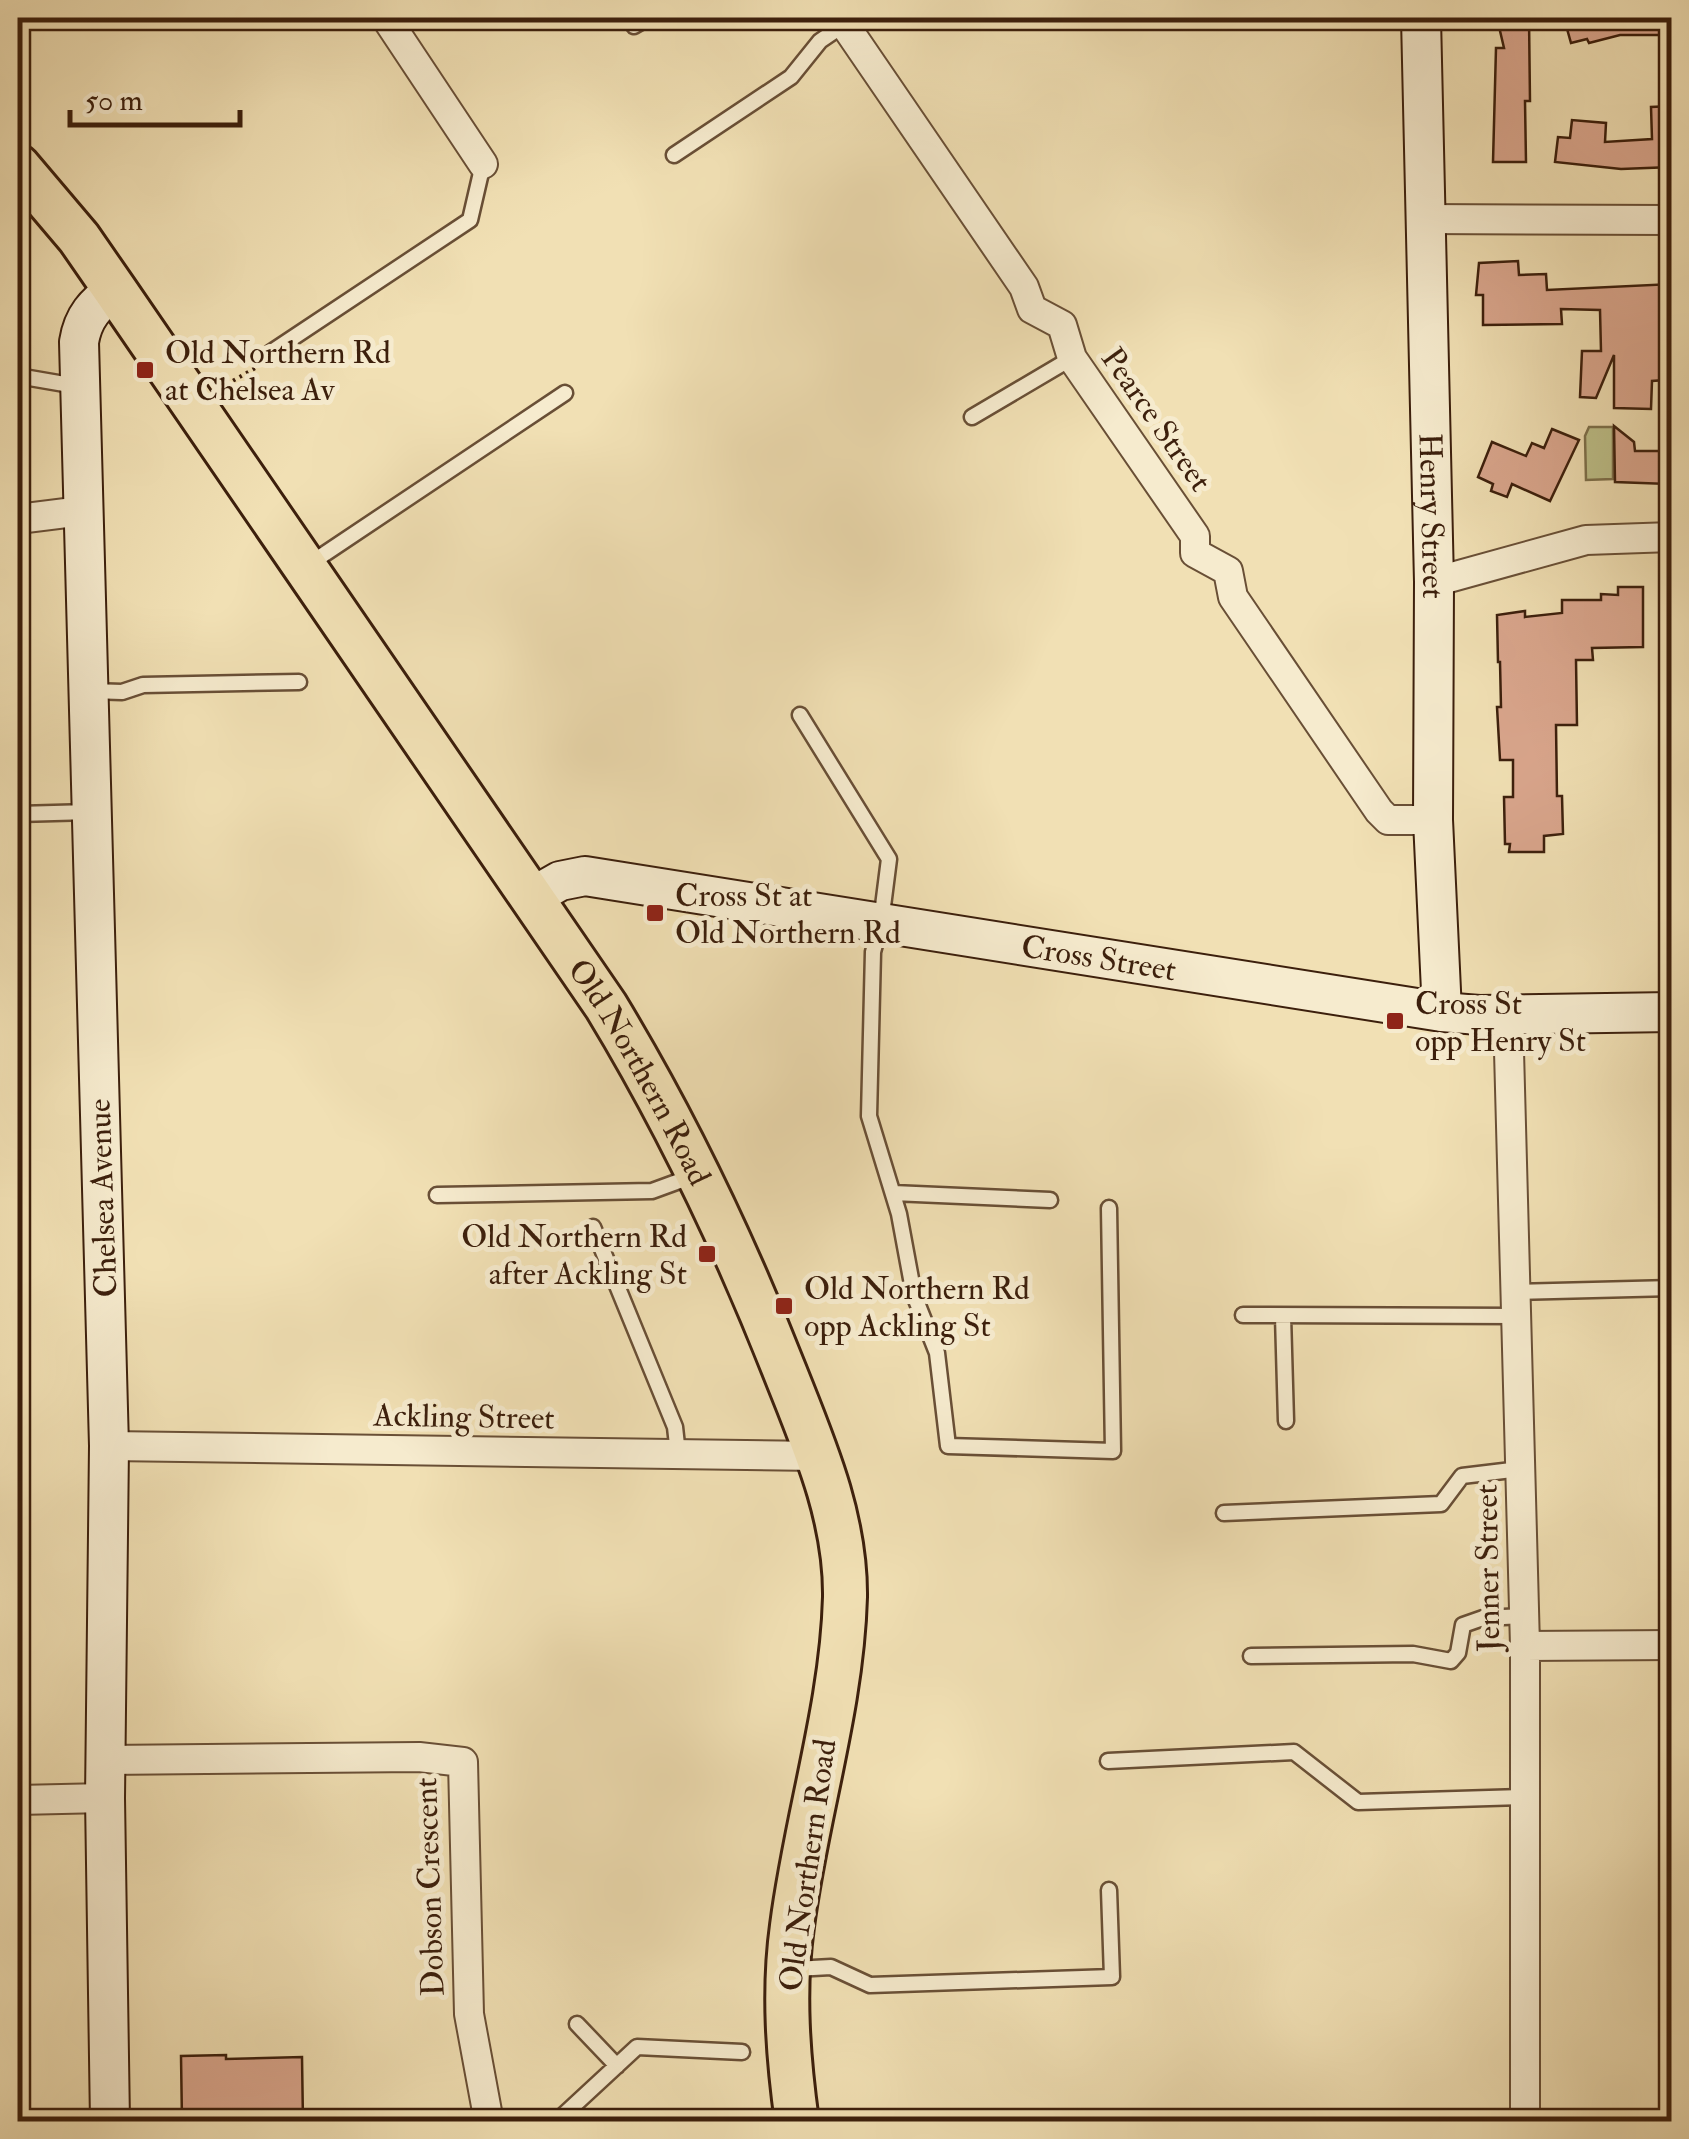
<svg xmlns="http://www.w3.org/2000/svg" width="1689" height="2139" viewBox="0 0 1689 2139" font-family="'IM FELL Double Pica',serif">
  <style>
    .green { fill: #bec18a; stroke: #7d704b; stroke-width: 2.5 }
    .building { fill: #daa68d; stroke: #3c1f0c; stroke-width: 2.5 }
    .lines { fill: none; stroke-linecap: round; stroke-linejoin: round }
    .lane-casing { stroke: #694f36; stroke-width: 19 }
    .street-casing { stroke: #694f36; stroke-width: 32 }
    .secondary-casing { stroke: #3c1f0c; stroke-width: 42 }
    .primary-casing { stroke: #3c1f0c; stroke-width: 48 }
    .path { stroke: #3c1f0c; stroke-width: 4; stroke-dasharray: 2.5 5; stroke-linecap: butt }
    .lane { stroke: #f6ebce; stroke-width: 14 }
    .street { stroke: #f6ebce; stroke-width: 28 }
    .secondary { stroke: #f6ebce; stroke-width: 38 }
    .primary { stroke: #f1e0b4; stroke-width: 42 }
    .poi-dot { fill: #8f2418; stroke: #f6ebce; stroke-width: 4 }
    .labels { text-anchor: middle; stroke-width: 10; stroke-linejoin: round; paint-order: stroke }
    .poi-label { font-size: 32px; fill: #3c1f0c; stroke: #f6ebce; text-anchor: start }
    .street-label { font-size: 32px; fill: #3c1f0c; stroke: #f6ebce }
  </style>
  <rect width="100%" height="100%" fill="#f1e0b4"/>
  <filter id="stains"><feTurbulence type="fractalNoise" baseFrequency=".002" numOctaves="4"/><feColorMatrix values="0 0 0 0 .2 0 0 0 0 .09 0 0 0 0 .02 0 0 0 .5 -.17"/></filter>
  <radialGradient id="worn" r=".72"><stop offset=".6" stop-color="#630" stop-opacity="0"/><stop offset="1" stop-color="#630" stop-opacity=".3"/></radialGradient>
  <!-- green -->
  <path class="green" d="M1589,427H1613V479L1586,480L1585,436Z"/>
  <!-- building -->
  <path class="building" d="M1497,18H1529L1530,101H1525L1526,162H1493L1496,48H1504Z
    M1564,18H1672V35H1620L1589,43L1587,39L1571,43Z
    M1672,106V167L1621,169L1555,162L1558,137L1570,138L1572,120L1606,123L1605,142L1652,139L1651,107Z
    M1518,261L1519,275L1546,274L1547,290L1672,284V317H1667L1665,380L1652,381L1651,409L1614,408V355L1596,398L1580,397L1582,351H1601L1600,310L1561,309L1562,324L1483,325V295H1476L1479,263Z
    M1614,426L1634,442L1635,451H1667L1668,484L1615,482Z
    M1552,429L1579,440L1550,501L1512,484L1507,497L1491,491L1493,484L1478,477L1492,442L1526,456L1532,443L1544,448Z
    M1618,587H1643V647L1592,648L1593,660H1576L1577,725H1556L1557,796H1562L1563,834L1544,836V852H1509L1510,844H1505L1504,797H1513V760H1500L1497,707H1501L1500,662H1498L1497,615L1525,611V617L1562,613V600H1601V594L1618,595Z
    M226,2055V2059L302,2057L303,2122H182L181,2056Z"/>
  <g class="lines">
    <defs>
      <path id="lane" d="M634,26L648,18
        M674,155L791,77L820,41L845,24
        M270,353L470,220L483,164
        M18,376L76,386
        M972,417L1072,358
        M308,565L565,393
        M91,691L122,692L143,685L299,682
        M800,715L889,859L881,922L873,952L869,1116L899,1214L914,1295L937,1353L948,1446L1113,1451L1109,1208
        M18,814L90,812
        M893,1193L1050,1200
        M437,1195L652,1191L693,1176
        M593,1227L675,1427L678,1454
        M1516,1292L1672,1288
        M1243,1315L1516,1316
        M1283,1316L1286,1421
        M1224,1513L1441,1504L1462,1476L1520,1469
        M1251,1656L1413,1654L1451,1661L1458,1653L1463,1625L1483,1618L1524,1616
        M1108,1761L1294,1752L1358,1802L1522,1797
        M795,1969L831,1967L870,1985L1112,1977L1109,1890
        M577,2024L617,2066
        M556,2122L637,2047L742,2052"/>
      <path id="street" d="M386,18L483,164
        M840,18L1024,287L1032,309L1062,325L1072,358L1195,536V553L1228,571L1233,597L1379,811L1388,820H1433
        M1424,219L1672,220
        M18,519L82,511
        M1434,582L1586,540L1672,537
        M1508,1014L1525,1646V2122
        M109,1446L818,1456
        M1525,1646L1672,1645
        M106,1760L419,1757L463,1762L469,2014L489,2122
        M18,1800L105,1798"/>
      <g id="secondary">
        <path id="s1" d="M1421,18L1434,582L1433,820L1442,1012"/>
        <path id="s2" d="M532,897L560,881L585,876L1442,1012L1479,1015L1672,1012"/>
        <path d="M110,2122L105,1798L109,1446L79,342C83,317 95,304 115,290"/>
      </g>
      <g id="primary">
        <path id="s3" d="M18,166L79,238L115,290L606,1006C677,1123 735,1245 785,1372C814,1445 846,1518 845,1597C842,1708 806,1816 792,1926C783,1991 788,2057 797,2122"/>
      </g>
    </defs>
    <!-- lane casing -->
    <use href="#lane" class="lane-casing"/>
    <!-- street casing -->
    <use href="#street" class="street-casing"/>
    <!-- secondary casing -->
    <use href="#secondary" class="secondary-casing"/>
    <!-- primary casing -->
    <use href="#primary" class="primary-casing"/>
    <!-- path -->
    <path class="path" d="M220,388L259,366"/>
    <!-- lane -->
    <use href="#lane" class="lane"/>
    <!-- street -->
    <use href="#street" class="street"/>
    <!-- secondary -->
    <use href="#secondary" class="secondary"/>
    <!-- primary -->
    <use href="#primary" class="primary"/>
  </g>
  <!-- markers -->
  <g class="poi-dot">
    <rect x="135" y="360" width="20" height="20" rx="5"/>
    <rect x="645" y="903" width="20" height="20" rx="5"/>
    <rect x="1385" y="1011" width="20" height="20" rx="5"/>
    <rect x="697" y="1244" width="20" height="20" rx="5"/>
    <rect x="774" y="1296" width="20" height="20" rx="5"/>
  </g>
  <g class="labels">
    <!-- poi labels -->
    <g class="poi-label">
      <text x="165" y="363">Old Northern Rd<tspan x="165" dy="37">at Chelsea Av</tspan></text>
      <text x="675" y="906">Cross St at<tspan x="675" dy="37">Old Northern Rd</tspan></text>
      <text x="1415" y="1014">Cross St<tspan x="1415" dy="37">opp Henry St</tspan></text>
      <text x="687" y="1247" text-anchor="end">Old Northern Rd<tspan x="687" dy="37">after Ackling St</tspan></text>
      <text x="804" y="1299">Old Northern Rd<tspan x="804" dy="37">opp Ackling St</tspan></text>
    </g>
    <!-- street labels -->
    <g class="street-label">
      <text transform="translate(1157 419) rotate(55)" y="11">Pearce Street</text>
      <text dy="11" stroke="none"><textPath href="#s1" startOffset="498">Henry Street</textPath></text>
      <text dy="11" stroke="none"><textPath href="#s2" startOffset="578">Cross Street</textPath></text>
      <text dy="11" stroke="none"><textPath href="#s3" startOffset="1100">Old Northern Road</textPath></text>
      <text transform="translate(102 1198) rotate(-92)" y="11">Chelsea Avenue</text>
      <text transform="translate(464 1416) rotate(1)" y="11">Ackling Street</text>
      <text transform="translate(1487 1568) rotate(-91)" y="11">Jenner Street</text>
      <text transform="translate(807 1865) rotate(-82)" y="11">Old Northern Road</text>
      <text transform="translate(429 1887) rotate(-92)" y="11">Dobson Crescent</text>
    </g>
  </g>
  <!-- margin -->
  <rect width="1689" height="2139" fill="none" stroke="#f1e0b4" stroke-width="60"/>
  <rect x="20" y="20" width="1649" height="2099" fill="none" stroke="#3c1f0c" stroke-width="5"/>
  <rect x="30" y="30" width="1629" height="2079" fill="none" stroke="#3c1f0c" stroke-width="2.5"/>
  <!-- scale -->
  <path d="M70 110v15h170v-15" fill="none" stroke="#3c1f0c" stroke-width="5"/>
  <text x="85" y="110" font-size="30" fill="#3c1f0c" stroke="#f6ebce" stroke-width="8" paint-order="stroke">50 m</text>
  <rect width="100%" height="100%" filter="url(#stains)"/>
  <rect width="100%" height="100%" fill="url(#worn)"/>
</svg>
